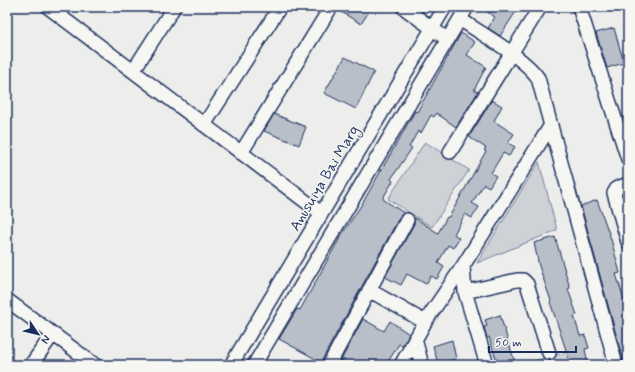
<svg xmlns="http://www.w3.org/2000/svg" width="635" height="372" viewBox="0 0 635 372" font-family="Mynerve,sans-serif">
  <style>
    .green { fill: #ced2d7; stroke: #74809a }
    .building { fill: #b9bfc8; stroke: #1b2f5e }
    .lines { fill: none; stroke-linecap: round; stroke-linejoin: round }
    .minor-casing { stroke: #1b2f5e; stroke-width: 16 }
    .minor { stroke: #f6f6f2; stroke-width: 13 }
    .labels { text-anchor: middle; stroke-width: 3; stroke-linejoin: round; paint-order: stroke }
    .street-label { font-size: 15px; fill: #1b2f5e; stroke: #f6f6f2 }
  </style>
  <rect width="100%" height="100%" fill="#edeeec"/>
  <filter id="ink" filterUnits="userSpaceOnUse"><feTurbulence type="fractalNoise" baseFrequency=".025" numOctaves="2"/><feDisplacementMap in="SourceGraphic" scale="8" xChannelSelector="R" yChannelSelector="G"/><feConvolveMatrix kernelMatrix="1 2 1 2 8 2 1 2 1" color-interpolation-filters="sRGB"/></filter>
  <g filter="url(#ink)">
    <!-- green -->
    <path class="green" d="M425,142L469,170L432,227L388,199Z
      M539,162L557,230L477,263Z
      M628,192V236L616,196Z
      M567,352L570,365L522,364Z"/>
    <!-- building -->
    <path class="building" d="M339,7H372L361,24L338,10Z
      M480,7H519L500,36L488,28L495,17Z
      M614,28L624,63L607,68L596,33Z
      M461,33L475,42L467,55L486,67L474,90L478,92L456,127L436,113L434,117L431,115L421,133L418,131L409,147L412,148L391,179L393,181L383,198L384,200L404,213L400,216L321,362L279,339L297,309L300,310L342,234L362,204L415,111L417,112Z
      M345,57L374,72L356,109L324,93Z
      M492,100L502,106L494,121L514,134L508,143L515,147L509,156L503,153L491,173L496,176L489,187L484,184L472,203L479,207L472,218L465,214L454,234L459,238L453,248L448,245L438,263L444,267L437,279L431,276L426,284L407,274L401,285L385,277L414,224L415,218L438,233L447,217H449L486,151L484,150L486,148L469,137Z
      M274,114L306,127L299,145L264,131Z
      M597,200L611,239L620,273L616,274L628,312V365H625L623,360L581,206Z
      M555,237L570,288L568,289L577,315L574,316L580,336L585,335L589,348L585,349L588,365H571L550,302L551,301L539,266L534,243Z
      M500,315L508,341L516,365H498L489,337L487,338L484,327L487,326L485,320Z
      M363,319L384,331L390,321L409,334L402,346L399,344L386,365H350L341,360Z
      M452,340L456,359L438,364L433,346Z"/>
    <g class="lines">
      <defs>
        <path id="minor" d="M48,7L321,213
          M403,7L448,40
          M579,7L628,159
          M460,19C481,34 524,57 538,78L616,365
          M133,71L174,7
          M204,125L280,7
          M450,152L540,7
          M241,153L331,7
          M628,184L617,188L614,193L628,242
          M463,266L465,292L487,365
          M369,290L425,322
          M465,292L517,280H523L527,284L549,353
          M7,300L95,365
          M415,339L422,365
          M31,365L53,334
          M231,365L445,7
          M254,365L467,7
          M329,365L407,220
          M401,365L425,322L463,266L551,125"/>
      </defs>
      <!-- minor casing -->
      <use href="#minor" class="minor-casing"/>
      <!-- minor -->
      <use href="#minor" class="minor"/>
    </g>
  </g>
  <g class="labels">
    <!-- street labels -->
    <g class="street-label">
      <text transform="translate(324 178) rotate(-59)" y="5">Anusuiya Bai Marg</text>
    </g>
  </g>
  <!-- margin -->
  <rect width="635" height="372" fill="none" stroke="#f6f6f2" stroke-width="24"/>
  <rect x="12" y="12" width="611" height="348" fill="none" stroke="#1b2f5e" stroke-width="1.5" filter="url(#ink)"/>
  <!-- north arrow -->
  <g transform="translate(38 334) rotate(125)" stroke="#f6f6f2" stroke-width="3" paint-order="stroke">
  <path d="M0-3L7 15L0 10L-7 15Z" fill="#1b2f5e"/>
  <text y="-6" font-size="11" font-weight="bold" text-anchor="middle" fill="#1b2f5e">N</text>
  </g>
  <!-- scale -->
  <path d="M489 346v6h87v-6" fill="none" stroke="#1b2f5e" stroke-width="2"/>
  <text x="495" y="346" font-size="12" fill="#1b2f5e" stroke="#f6f6f2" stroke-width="3" paint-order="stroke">50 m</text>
</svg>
